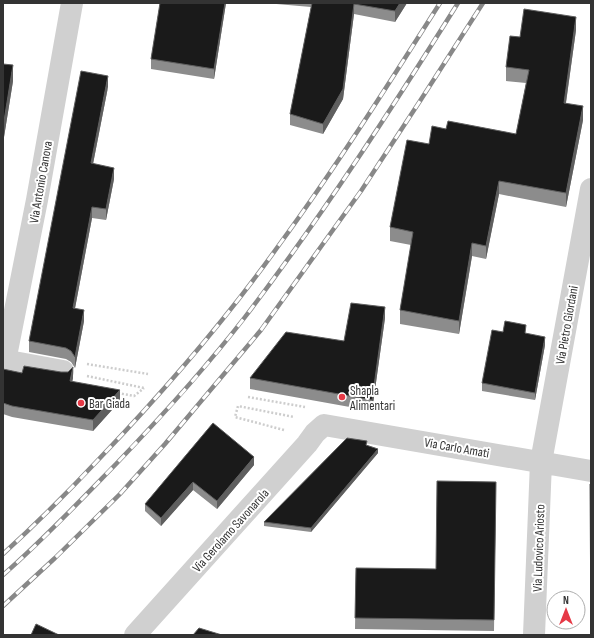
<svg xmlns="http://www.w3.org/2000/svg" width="594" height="638" viewBox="0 0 594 638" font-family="'Sofia Sans Condensed',sans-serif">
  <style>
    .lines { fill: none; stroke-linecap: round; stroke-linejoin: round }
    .path { stroke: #cdcdcd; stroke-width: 2.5; stroke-dasharray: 2 2; stroke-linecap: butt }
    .street { stroke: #d0d0d0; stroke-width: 22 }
    .rail-casing { stroke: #888; stroke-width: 4.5 }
    .rail { stroke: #fff; stroke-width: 3; stroke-dasharray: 9; stroke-linecap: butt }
    .wall { fill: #8c8c8c }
    .shaded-wall { fill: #5f5f5f }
    .building { fill: #1a1a1a; stroke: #5f5f5f }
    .poi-dot { fill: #e63946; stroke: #fff; stroke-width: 1.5 }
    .labels { text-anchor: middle; stroke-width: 4; stroke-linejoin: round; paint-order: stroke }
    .street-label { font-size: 13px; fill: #333; stroke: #fff }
    .poi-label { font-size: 13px; fill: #333; stroke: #fff; text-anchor: start }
  </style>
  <rect width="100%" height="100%" fill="#fff"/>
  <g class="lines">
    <!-- path -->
    <path class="path" d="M87,364L148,374
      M87,376L144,388
      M118,393L134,396L144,388
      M248,397L305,407
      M284,430L235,417L238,406L294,417"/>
    <!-- street -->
    <path class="street" d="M3,360L63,371
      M5,361L37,200L72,3
      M135,635L307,444L315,433L324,425L591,471
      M534,635L541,462L591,189"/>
    <defs>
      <path id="rail" d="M3,554C36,524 68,492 99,459C163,392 225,321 279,245C336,167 388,85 440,3
        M3,575C43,540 79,502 116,464C161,417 205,369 245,317C322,216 391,110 458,3
        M3,606L55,558L120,494L165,444L261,330L361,191L420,101L483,3"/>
    </defs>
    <!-- rail casing -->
    <use href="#rail" class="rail-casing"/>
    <!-- rail -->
    <use href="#rail" class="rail"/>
  </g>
  <!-- wall -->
  <path class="wall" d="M160,3H226L214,79L151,69V59Z
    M265,3H407L395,22L354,14L343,99L323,134L290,125V114L311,7Z
    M576,30L566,103L583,120L566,207L499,194L486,259L472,256L459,334L400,324V310L411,245L390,241V227L429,144L516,134L526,83L506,81V67L520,37Z
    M3,64L13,81L4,137H3Z
    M108,87L93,164L114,179L106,220L92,218L75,308L84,321L75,368L71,362L66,359L29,352V341Z
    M385,318L372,411L250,389V378L344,341Z
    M503,332L526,334L545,345L535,400L482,391V383Z
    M3,369L22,373L73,378L72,382L120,401L93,431L12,417L3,414Z
    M213,423L254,465L217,509L193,490L161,526L145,511V504Z
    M367,446L378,453L311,532L264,526V522Z
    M496,482L494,631L355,629L356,568L436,569Z"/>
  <!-- shaded-wall -->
  <path class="shaded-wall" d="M225,3H226L214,79V69Z
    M400,3H407L395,22V11Z
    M354,4V14L343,99L323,134V124Z
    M576,17V30L564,116V103Z
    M13,65V81L4,137V121Z
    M108,76V87L91,174V163Z
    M583,106V120L566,207V193Z
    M114,168V179L106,220V209Z
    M499,181V194L486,259V246Z
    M92,207V218L73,319V308Z
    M472,243V256L459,334V321Z
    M385,307V318L372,411V400Z
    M84,310V321L75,368V357Z
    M545,337V345L535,400V393Z
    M73,367V378L70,392V381Z
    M120,390V401L93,431V420Z
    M378,449V453L311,532V528Z
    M254,457V465L217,509V501Z
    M193,482V490L161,526V518Z"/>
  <!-- building -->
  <path class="building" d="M160,3H225L214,69L151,59Z
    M312,3H400L395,11L354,4L343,89L323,124L290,114Z
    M524,9L576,17L564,103L583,106L566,193L499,181L486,246L472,243L459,321L400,310L413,232L390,227L407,140L429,144L432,126L446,129L448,121L516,134L529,70L506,67L510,36L520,37Z
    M3,64L13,65L4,121H3Z
    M81,71L108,76L91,163L114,168L106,209L92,207L73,308L84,310L75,357L71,351L66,348L29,341Z
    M351,303L385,307L372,400L250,378L286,332L344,341Z
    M505,321L526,325L525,333L545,337L535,393L482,383L492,330L503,332Z
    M24,366L61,372H68L73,367L70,381L120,390L93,420L12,406L3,403V369L22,373Z
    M213,423L254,457L217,501L193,482L161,518L145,504Z
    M347,438L367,441L366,445L378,449L311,528L264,522Z
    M437,481L496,482L494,620L355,618L356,568L436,569Z
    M590,484H591V635Z
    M36,624L59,635H31Z
    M199,628L222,635H193Z"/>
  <!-- markers -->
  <g class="poi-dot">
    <circle cx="342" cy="397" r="4"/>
    <circle cx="81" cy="403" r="4"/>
  </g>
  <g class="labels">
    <!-- street labels -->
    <g class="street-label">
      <text transform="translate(40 182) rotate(-80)" y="5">Via Antonio Canova</text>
      <text transform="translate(566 325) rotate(-80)" y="5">Via Pietro Giordani</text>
      <text transform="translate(457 447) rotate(10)" y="5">Via Carlo Amati</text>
      <text transform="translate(230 530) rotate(-48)" y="5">Via Gerolamo Savonarola</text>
      <text transform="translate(538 548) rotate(-88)" y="5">Via Ludovico Ariosto</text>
    </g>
    <!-- poi labels -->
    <g class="poi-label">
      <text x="350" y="395">Shapla<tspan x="350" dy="15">Alimentari</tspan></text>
      <text x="89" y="408">Bar Giada</text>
    </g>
  </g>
  <!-- border -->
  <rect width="594" height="638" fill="none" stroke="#333333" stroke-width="8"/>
  <!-- north arrow -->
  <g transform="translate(566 610)"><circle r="19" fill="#ffffff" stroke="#adadad"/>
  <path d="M0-3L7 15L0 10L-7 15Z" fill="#e63946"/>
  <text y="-6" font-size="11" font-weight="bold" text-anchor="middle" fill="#333333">N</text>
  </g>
</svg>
